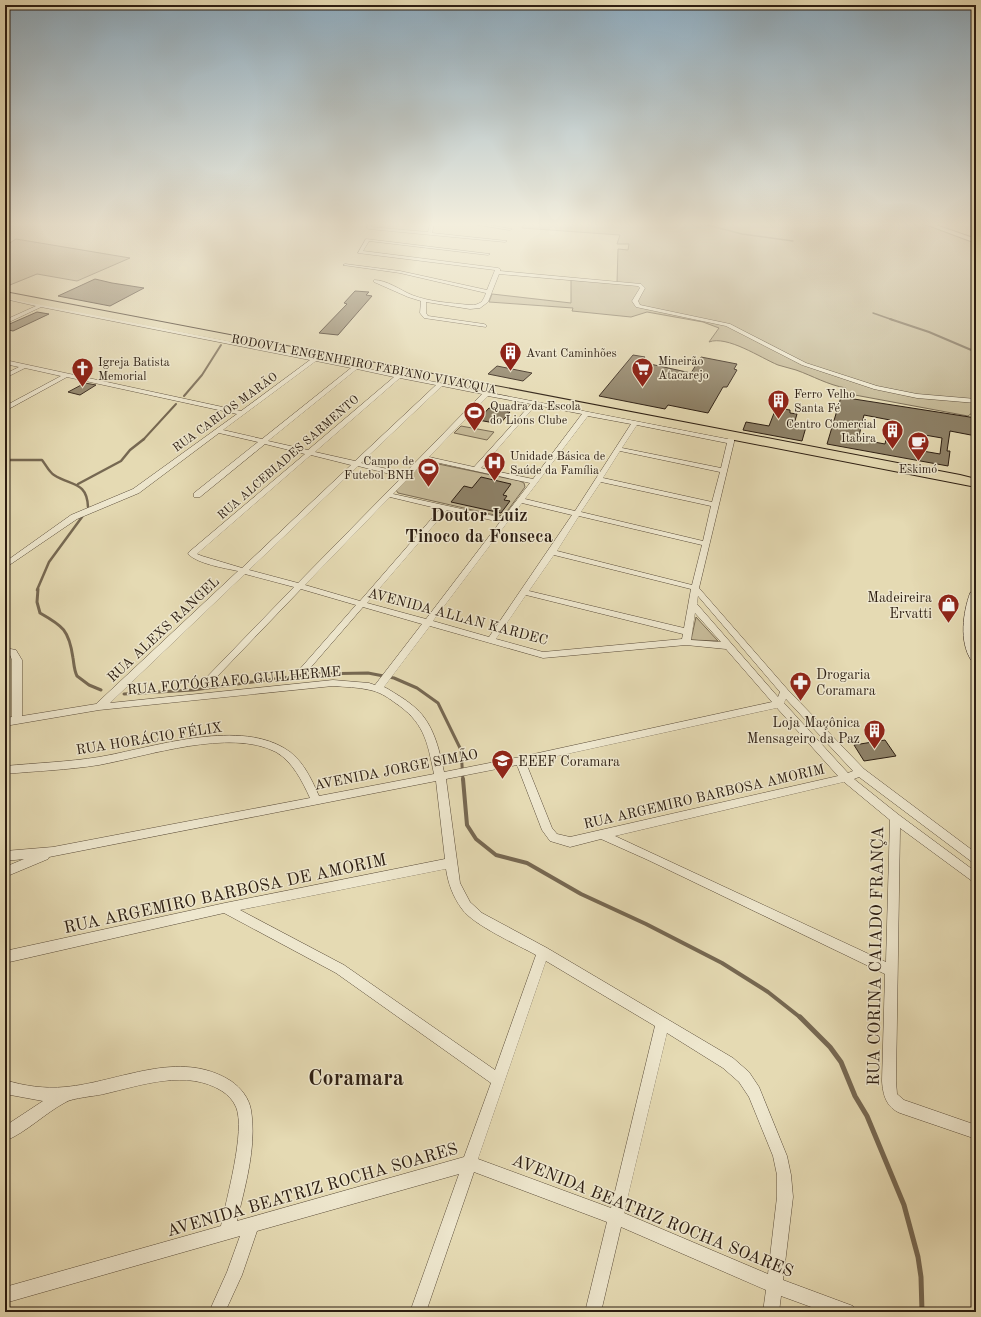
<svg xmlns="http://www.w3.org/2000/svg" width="981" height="1317" viewBox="0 0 981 1317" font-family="'Old Standard TT',serif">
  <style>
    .green { fill: #c6ba98; stroke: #7a6c55 }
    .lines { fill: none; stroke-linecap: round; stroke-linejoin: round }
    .stream-far5 { stroke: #766852; stroke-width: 1.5 }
    .stream-far4 { stroke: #766852; stroke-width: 2 }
    .stream-far3 { stroke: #766852; stroke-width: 2.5 }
    .stream-far2 { stroke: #766852; stroke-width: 3 }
    .stream-far1 { stroke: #766852; stroke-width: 4 }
    .stream { stroke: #766852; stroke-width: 5 }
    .building { fill: #8d8066; stroke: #2d1e12; fill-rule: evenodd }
    .minor-casing { stroke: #5b4d3a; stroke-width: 1 }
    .tertiary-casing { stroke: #5b4d3a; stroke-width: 2 }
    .secondary-casing { stroke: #2d1e12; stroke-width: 1 }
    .trunk-casing { stroke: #2d1e12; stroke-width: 2 }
    .minor { fill: #eee7ce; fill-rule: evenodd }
    .tertiary { fill: #eee7ce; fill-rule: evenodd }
    .secondary { fill: #eee7ce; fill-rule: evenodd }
    .trunk { fill: #e5dab3; fill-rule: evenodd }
    .labels { text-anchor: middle; stroke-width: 3; stroke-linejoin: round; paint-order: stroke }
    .far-poi-label { font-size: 12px; fill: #2d1e12; stroke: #eee7ce; text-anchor: start }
    .far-street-label { font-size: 12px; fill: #2d1e12; stroke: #eee7ce }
    .poi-label { font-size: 14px; fill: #2d1e12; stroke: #eee7ce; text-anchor: end }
    .street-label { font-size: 14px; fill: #2d1e12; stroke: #eee7ce }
    .near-street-label { font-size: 17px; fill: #2d1e12; stroke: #eee7ce }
    .district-label { font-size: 18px; font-weight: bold; fill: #2d1e12; stroke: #eee7ce }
    .near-district-label { font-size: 22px; font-weight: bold; fill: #2d1e12; stroke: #eee7ce }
  </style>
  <rect width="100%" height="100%" fill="#e5dab3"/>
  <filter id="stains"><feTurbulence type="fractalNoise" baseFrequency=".005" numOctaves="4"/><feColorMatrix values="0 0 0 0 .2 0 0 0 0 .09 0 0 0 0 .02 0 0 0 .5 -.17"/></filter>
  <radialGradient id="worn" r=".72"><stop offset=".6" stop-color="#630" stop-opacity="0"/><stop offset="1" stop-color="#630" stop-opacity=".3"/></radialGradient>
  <!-- green -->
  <path class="green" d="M524,224H926L976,242V410L968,416L844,393L846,388C828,385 813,376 796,370C790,368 784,367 778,365C761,358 727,335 709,342L719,328L703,322L647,312L631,317L572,311L573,308L489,302L492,294L571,303V280L617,283L618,249L628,250L629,244H617L620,235L522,228Z
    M16,239L130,258L77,281L37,274L5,287V246Z
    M461,426L494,432L487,440L454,433Z
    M424,461L520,481L524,483L525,487L505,514L499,516L398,493L396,490Z
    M696,617L718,641L691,640Z"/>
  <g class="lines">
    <!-- stream-far5 -->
    <path class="stream-far5" d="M704,224L742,234L793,241
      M873,313L893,320"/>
    <!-- stream-far4 -->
    <path class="stream-far4" d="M890,319L929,332L976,352
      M184,396L202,375L221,345
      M143,440L176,404"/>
    <!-- stream-far3 -->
    <path class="stream-far3" d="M5,460H42C46,465 49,472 54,475C71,486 87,481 88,507
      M78,484L121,461L130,450L144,439
      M37,590L49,562L82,517"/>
    <!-- stream-far2 -->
    <path class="stream-far2" d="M38,589L37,602L40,613C63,626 69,630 73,658C74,664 74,670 77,676L89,685L101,690
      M124,694L193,690L312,674L368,673L394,678L417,688L438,703L461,750L463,780"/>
    <!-- stream-far1 -->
    <path class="stream-far1" d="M463,779L467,825L476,839L496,855L527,863L581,894L646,924L722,963L768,992L801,1018"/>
    <!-- stream -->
    <path class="stream" d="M800,1017L830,1047L841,1062L855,1096L867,1116L904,1205L918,1257L921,1277L922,1312"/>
  </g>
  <!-- building -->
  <path class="building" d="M95,279L112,283L144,288L110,306L58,296Z
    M355,291L369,292L366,295L372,296L338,335L319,333L347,304L344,303Z
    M37,312L49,314L13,331L5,329V326Z
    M633,355L645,357L641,362L691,373L701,357L737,364L734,369L737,370L727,387H723L708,413L668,405L665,409L599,396Z
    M497,366L532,373L523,381L488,374Z
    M85,383L96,385L80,395L68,392Z
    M841,397L976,418V436L950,431L947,451H950L948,466L827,444ZM864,415L890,420L885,444L863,440V437L859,436ZM913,433L942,438L940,454L911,449Z
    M489,408L501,411L510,412L500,424L478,420Z
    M776,408L790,410V413L797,414L794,424L806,427L802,441L743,430L746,422L769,426Z
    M481,477L511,484L503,495L507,496L504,500L510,501L501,513L451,502L464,486L472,488Z
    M885,740L896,756L864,761L854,745Z"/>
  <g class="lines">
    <defs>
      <path id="minor" d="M368,224H372L371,227L428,232L430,224H434L432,233L507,241L505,242L369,229L367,228Z
        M472,224H482L512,229L510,230Z
        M366,239L490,254L488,255L369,241L363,251L498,268L500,269V271L641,284L645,288L638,301L640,305L730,324L806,363L877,386L917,394L976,399V403L917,398L874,389L802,365L726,326L636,307L632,301L640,288L638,286L499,274L488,302L480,308L470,309L426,302V313L428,316L484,324L486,325V327L424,318L420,313L421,301L408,297L374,282V280C387,280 400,290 412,295C430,302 451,303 470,305C480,305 483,302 486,293L400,273L343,265L345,264L400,271L487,290L495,270L358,253Z
        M5,297L532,401L533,398L535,397L538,399V402L728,439L730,435H734V442L699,588L788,690L864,769L976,853V864L972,862L859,777L854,779L899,815L976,872V883L972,881L900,828L896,1081L897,1094L904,1100L976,1125V1139L900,1113C886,1107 883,1095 882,1081L885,974L648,860L601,839L570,847L550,841L542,830L517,765L446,779L460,883L470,902L482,913L547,948L733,1058L749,1072L759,1087L787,1156L791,1175L793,1197L783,1280L853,1306L855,1312H825L781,1296L779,1312H763L766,1290L621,1227L601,1312H585L607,1222L474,1172L426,1312H410L459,1174L257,1231L242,1275L225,1312H209L227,1272L240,1236L5,1303V1287L221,1226C226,1200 246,1130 236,1107C233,1100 228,1095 222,1091C187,1069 142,1085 104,1094C96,1096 72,1098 66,1102C45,1113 27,1132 5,1141V1126L43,1101L5,1094V1080C24,1086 45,1089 65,1087C120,1082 179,1048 231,1081C241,1088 249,1098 251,1110C257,1147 245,1186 237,1221L464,1157L491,1083L336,973L224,913L5,963V951L225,903L445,859L436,781L49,857L48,859L5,877V867L24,859L5,861V851L53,847L310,798C302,781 293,762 276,752C230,728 148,756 99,765C68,770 36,771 5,774V766C36,763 68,762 99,757C151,748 235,719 284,748C302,758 311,778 319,796L434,774C427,740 424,722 394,702C386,696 379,692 370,690C358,687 345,687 333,686L99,710L5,726V718L12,717V660L10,655L5,654V648L16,650L22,660V716L96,704L238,571C224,568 198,564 188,554L189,552L305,454L265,444L200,497H194V493L258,442L219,433L139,493L77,519L5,568V562L71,515L133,489L237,414L67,377L5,411V406L61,376L25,368L5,378V374L19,367L5,364V360L241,411L310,360L41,307L5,324V320L36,306L5,299ZM316,361L351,368L262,439L223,430ZM357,369L394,377L308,450L268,441ZM400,378L436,385L355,461L315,452ZM442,386L482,394L405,473L361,463ZM488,396L531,404L474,467L429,457ZM536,405L582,414L533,479L481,468ZM588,416L631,424L575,511L525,499ZM637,425L727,443L721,468L622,448ZM620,451L720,472L712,502L603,478ZM311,455L351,465L242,568L202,556L197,554ZM426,460L530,483L503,518L393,494ZM358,466L402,477L298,583L249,570ZM601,482L711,506L703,541L581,512ZM390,497L440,509L360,601L305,585ZM522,503L572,515L489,637L433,621ZM447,510L500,522L426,619L367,603ZM579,516L702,545L692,585L557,551ZM554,555L691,589L684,628L529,591ZM245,574L294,587L204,680L202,682L204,684H210L301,589L356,605L299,670L297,672L299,674H305L363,607L422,624L375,685L369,683L333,680L110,703ZM526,595L683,634L682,639L543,652L496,639ZM698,596L780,692L778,697L697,604ZM695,613L721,642L691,640ZM430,626L543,658L686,645L726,649L772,702L520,757L444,772C439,748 433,721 412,705C405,699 396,694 388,689L384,687ZM786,699L853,771L848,773L784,703ZM777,708L838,776L570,837L557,834L552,828L526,763ZM844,782L890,820L886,962L615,836ZM446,869C448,883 453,897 462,909C473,925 518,945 536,955L495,1070L344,965L240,910ZM546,961L655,1026L611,1208L478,1159ZM667,1033L723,1068L739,1082L749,1097L773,1156L777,1175V1197L768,1274L624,1213Z"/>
      <path id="tertiary" d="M925,224H933L976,239V243Z"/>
      <path id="secondary" d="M976,589V661L971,660C959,641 963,613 970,593Z"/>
      <path id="trunk" d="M5,292L960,475L976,479V487L5,298Z"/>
    </defs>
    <!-- minor casing -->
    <use href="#minor" class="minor-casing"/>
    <!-- tertiary casing -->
    <use href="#tertiary" class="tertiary-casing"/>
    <!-- secondary casing -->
    <use href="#secondary" class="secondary-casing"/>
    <!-- trunk casing -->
    <use href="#trunk" class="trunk-casing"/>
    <!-- minor -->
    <use href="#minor" class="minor"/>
    <!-- tertiary -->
    <use href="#tertiary" class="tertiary"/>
    <!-- secondary -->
    <use href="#secondary" class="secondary"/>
    <!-- trunk -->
    <use href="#trunk" class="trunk"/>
  </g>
  <!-- sky -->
  <linearGradient id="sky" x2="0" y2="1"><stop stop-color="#8daabd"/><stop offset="0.55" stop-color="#f3eedd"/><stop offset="1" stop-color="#f3eedd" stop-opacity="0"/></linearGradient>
  <rect width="981" height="408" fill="url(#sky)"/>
  <!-- icons -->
  <defs>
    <symbol id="building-pin" viewBox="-11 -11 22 30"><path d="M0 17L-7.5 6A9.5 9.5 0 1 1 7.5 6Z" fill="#8f2418" stroke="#eee7ce"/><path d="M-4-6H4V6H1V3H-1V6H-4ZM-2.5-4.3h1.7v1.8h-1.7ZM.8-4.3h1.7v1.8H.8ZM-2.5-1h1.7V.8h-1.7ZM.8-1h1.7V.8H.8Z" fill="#fff"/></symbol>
    <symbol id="supermarket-pin" viewBox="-11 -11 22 30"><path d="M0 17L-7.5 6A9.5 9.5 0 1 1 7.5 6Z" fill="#8f2418" stroke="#eee7ce"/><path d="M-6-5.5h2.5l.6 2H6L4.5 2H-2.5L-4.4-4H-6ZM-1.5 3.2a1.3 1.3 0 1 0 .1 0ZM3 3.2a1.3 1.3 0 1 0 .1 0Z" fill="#fff"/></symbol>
    <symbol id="church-pin" viewBox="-11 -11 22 30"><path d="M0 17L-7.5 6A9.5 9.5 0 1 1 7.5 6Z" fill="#8f2418" stroke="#eee7ce"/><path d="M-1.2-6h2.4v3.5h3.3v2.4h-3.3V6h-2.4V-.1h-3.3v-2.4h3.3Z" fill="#fff"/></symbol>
    <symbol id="stadium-pin" viewBox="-11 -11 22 30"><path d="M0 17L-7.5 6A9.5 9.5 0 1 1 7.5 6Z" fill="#8f2418" stroke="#eee7ce"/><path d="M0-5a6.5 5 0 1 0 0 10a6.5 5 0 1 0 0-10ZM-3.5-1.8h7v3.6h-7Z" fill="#fff"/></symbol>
    <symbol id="cafe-pin" viewBox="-11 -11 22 30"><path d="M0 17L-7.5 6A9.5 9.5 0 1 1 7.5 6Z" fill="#8f2418" stroke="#eee7ce"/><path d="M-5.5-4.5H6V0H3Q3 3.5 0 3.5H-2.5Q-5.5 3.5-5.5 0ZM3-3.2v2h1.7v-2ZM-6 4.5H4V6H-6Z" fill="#fff"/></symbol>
    <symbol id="hospital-pin" viewBox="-11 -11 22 30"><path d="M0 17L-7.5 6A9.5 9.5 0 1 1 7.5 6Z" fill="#8f2418" stroke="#eee7ce"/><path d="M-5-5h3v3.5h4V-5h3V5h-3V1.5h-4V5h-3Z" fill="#fff"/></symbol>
    <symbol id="shop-pin" viewBox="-11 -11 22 30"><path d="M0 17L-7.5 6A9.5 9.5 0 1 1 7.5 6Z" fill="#8f2418" stroke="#eee7ce"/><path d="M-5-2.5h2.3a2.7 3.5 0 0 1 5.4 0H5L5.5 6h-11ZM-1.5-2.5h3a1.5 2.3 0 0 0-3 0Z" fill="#fff"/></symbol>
    <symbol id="pharmacy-pin" viewBox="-11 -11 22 30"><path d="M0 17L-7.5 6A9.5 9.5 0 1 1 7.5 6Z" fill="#8f2418" stroke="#eee7ce"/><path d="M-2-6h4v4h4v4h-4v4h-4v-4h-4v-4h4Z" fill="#fff"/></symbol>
    <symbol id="school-pin" viewBox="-11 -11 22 30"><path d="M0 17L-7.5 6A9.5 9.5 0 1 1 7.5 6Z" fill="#8f2418" stroke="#eee7ce"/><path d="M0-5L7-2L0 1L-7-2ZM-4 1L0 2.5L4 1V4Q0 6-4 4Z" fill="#fff"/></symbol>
  </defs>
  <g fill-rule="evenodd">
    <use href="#building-pin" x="498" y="340" width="25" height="34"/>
    <use href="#supermarket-pin" x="630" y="356" width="25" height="34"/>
    <use href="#church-pin" x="70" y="356" width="25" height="34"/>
    <use href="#building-pin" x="766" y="388" width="25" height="34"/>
    <use href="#stadium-pin" x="462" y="400" width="25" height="34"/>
    <use href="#building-pin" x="880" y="418" width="25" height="34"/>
    <use href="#cafe-pin" x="906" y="430" width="25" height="34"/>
    <use href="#hospital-pin" x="482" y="450" width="25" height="34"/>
    <use href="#stadium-pin" x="416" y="456" width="25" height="34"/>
    <use href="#shop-pin" x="936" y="592" width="25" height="34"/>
    <use href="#pharmacy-pin" x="788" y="670" width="25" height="34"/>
    <use href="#building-pin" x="862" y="718" width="25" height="34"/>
    <use href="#school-pin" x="490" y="748" width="25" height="34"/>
  </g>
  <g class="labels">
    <!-- far-poi labels -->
    <g class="far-poi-label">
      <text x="526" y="357">Avant Caminhões</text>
      <text x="658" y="365">Mineirão<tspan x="658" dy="14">Atacarejo</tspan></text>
      <text x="98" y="366">Igreja Batista<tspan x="98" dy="14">Memorial</tspan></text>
      <text x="794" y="398">Ferro Velho<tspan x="794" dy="14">Santa Fé</tspan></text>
      <text x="490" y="410">Quadra da Escola<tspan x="490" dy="14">do Lions Clube</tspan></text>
      <text x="876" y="428" text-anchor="end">Centro Comercial<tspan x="876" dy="14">Itabira</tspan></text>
      <text x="510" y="460">Unidade Básica de<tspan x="510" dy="14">Saúde da Família</tspan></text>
      <text x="414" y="465" text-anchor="end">Campo de<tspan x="414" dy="14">Futebol BNH</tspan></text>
      <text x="918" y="473" text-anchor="middle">Eskimó</text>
    </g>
    <!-- far-street labels -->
    <g class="far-street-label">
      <text transform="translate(364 364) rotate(11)" y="4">RODOVIA ENGENHEIRO FABIANO VIVACQUA</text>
      <text transform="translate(225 412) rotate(-36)" y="4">RUA CARLOS MARÃO</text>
      <text transform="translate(288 457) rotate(-41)" y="4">RUA ALCEBIADES SARMENTO</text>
    </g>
    <!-- poi labels -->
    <g class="poi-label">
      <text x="932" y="602">Madeireira<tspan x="932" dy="16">Ervatti</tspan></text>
      <text x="816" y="679" text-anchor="start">Drogaria<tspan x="816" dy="16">Coramara</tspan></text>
      <text x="860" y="727">Loja Maçônica<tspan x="860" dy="16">Mensageiro da Paz</tspan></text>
      <text x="518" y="766" text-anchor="start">EEEF Coramara</text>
    </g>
    <!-- street labels -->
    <g class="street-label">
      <text transform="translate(458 616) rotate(15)" y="5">AVENIDA ALLAN KARDEC</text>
      <text transform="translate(163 629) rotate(-43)" y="5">RUA ALEXS RANGEL</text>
      <text transform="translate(234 680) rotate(-5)" y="5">RUA FOTÓGRAFO GUILHERME</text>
      <text transform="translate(149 738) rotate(-9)" y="5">RUA HORÁCIO FÉLIX</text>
      <text transform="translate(396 769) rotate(-11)" y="5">AVENIDA JORGE SIMÃO</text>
      <text transform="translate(704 796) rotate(-13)" y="5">RUA ARGEMIRO BARBOSA AMORIM</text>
    </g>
    <!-- near-street labels -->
    <g class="near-street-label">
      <text transform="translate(225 893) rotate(-12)" y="6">RUA ARGEMIRO BARBOSA DE AMORIM</text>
      <text transform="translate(875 956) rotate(-89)" y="6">RUA CORINA CAIADO FRANÇA</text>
      <text transform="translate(312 1189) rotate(-16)" y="6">AVENIDA BEATRIZ ROCHA SOARES</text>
      <text transform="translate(653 1215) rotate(22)" y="6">AVENIDA BEATRIZ ROCHA SOARES</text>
    </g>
    <!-- district labels -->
    <g class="district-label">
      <text x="479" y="521">Doutor Luiz<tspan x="479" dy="21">Tinoco da Fonseca</tspan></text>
    </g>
    <!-- near-district labels -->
    <g class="near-district-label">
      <text x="356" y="1085">Coramara</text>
    </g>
  </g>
  <!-- margin -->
  <rect width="981" height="1317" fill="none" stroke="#e5dab3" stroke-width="20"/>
  <rect x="6" y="6" width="969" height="1305" fill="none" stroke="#2d1e12" stroke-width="2"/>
  <rect x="10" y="10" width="961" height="1297" fill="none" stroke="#2d1e12"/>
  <rect width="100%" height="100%" filter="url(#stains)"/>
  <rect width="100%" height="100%" fill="url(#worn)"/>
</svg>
